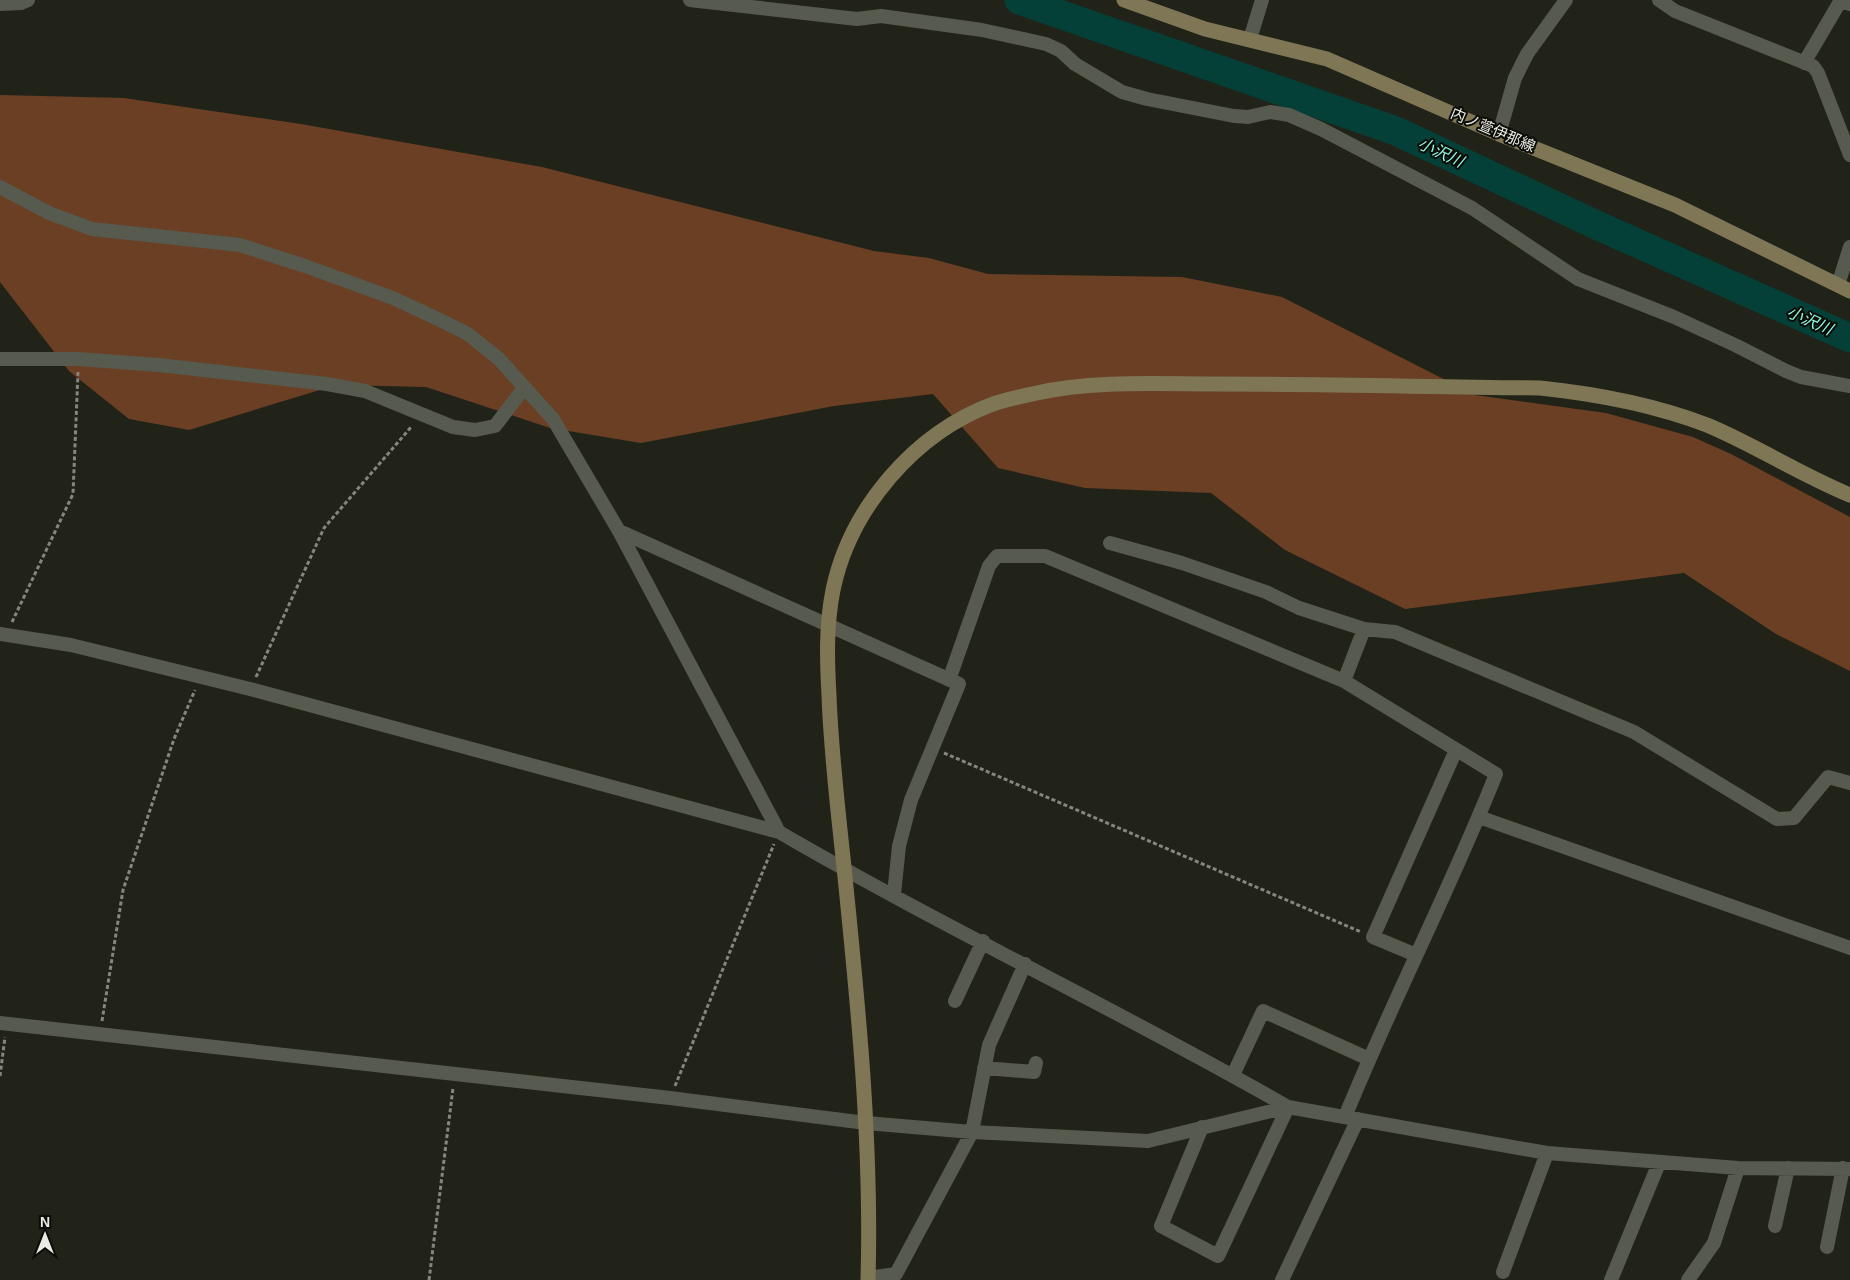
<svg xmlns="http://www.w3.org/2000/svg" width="1850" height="1280" viewBox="0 0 1850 1280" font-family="Helvetica,'Noto Sans JP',sans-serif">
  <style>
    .forest { fill: #6a3f23 }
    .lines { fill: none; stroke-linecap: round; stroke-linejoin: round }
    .river { stroke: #044037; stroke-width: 29 }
    .path { stroke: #85877e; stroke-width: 3; stroke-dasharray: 4 2.5; stroke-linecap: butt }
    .street { stroke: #575a4e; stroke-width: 14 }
    .secondary { stroke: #7f7656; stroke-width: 15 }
    .labels { text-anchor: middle; stroke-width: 4; stroke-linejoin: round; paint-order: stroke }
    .street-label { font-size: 15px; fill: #e9ebe4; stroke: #0b0c07 }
    .water-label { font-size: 16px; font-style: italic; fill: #90f9e3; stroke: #0b0c07 }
  </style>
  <rect width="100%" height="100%" fill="#212318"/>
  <!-- forest -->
  <path class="forest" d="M0,95L124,98L301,124L542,167L874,251L929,258L988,274L1182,277L1282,297L1475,395L1606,413L1693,437L1731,454L1850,517V671L1776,634L1684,573L1405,609L1285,550L1211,493L1085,488L998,468L933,394L834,406L641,443L550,428L426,387L336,385L189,430L129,419L69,371L0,282Z"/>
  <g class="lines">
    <!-- river -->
    <path class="river" d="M1019,0L1396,131L1603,228L1850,338"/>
    <!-- path -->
    <path class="path" d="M12,622L73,494L78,372
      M256,677L324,528L412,426
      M944,753L1361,932
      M102,1021L123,890L174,739L195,690
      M0,1076L5,1037
      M675,1086L774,844
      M429,1280L453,1088"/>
    <!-- street -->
    <path class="street" d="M690,0L857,19L881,16L982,30L1046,44L1061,51L1075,64L1122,92L1147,99L1234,116L1248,117L1270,112L1289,115L1321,129L1472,208L1578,279L1674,317L1735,345L1786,371L1801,377L1850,386
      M1659,0L1675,11L1813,66L1818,73L1850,155
      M0,4L21,3L28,0
      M1250,39L1262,0
      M1804,63L1841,0L1850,4
      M1499,134L1515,78L1527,54L1566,0
      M0,187L49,213L92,229L240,245L305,266L393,298L442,321L468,334L499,359L553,419L619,531L779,832
      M1838,285L1850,247
      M0,359H78L159,365L327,384L365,391L453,427L475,430L495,426L524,388
      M619,531L959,684L911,800L899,846L894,894
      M1110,543L1182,563L1266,592L1299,608L1364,629
      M0,634L71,645L250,689L779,832C946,929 1121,1011 1288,1107
      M949,680L989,566L997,556H1045L1344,681L1496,774C1450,890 1392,1001 1345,1117
      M1344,681L1364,629L1395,632L1634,732L1777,819L1794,818L1828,777L1850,783
      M1479,817L1850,948
      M1416,955L1373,937L1456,750
      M955,1001L983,941
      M0,1023L670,1098L866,1123L972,1132L1148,1141L1288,1107L1547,1153L1738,1168L1850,1169
      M984,1068L1034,1072L1036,1063
      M1233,1075L1263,1011L1369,1059
      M1202,1127L1161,1226L1218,1256L1288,1107
      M1775,1226L1788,1168
      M1827,1247L1843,1168
      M1503,1272L1547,1153
      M868,1278L896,1274L972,1132L989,1045L1025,964
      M1282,1280L1358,1119
      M1611,1280L1659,1163
      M1688,1280L1714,1243L1738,1168"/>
    <!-- secondary -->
    <path class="secondary" d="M1124,0L1205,29L1327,59L1499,134L1675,205L1850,291
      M868,1280C872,1143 858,1004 844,867C838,810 831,753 829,695C827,660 826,625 833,590C850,508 915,433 993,404C1007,399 1023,396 1037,393C1092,380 1161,384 1217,384C1325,384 1433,387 1540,388C1598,394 1652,404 1707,425C1755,445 1801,475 1850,495"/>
  </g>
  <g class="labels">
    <!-- street labels -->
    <g class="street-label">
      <text transform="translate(1493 130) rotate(23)" y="5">内ノ萱伊那線</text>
    </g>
    <!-- water labels -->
    <g class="water-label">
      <text transform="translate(1441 152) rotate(25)" y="6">小沢川</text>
      <text transform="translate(1810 320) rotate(24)" y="6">小沢川</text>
    </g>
  </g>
  <!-- north arrow -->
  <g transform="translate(45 1235)" stroke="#0b0c07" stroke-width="4" paint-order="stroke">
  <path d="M0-4L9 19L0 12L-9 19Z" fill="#e9ebe4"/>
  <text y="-8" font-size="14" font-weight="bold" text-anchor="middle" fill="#e9ebe4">N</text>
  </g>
</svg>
